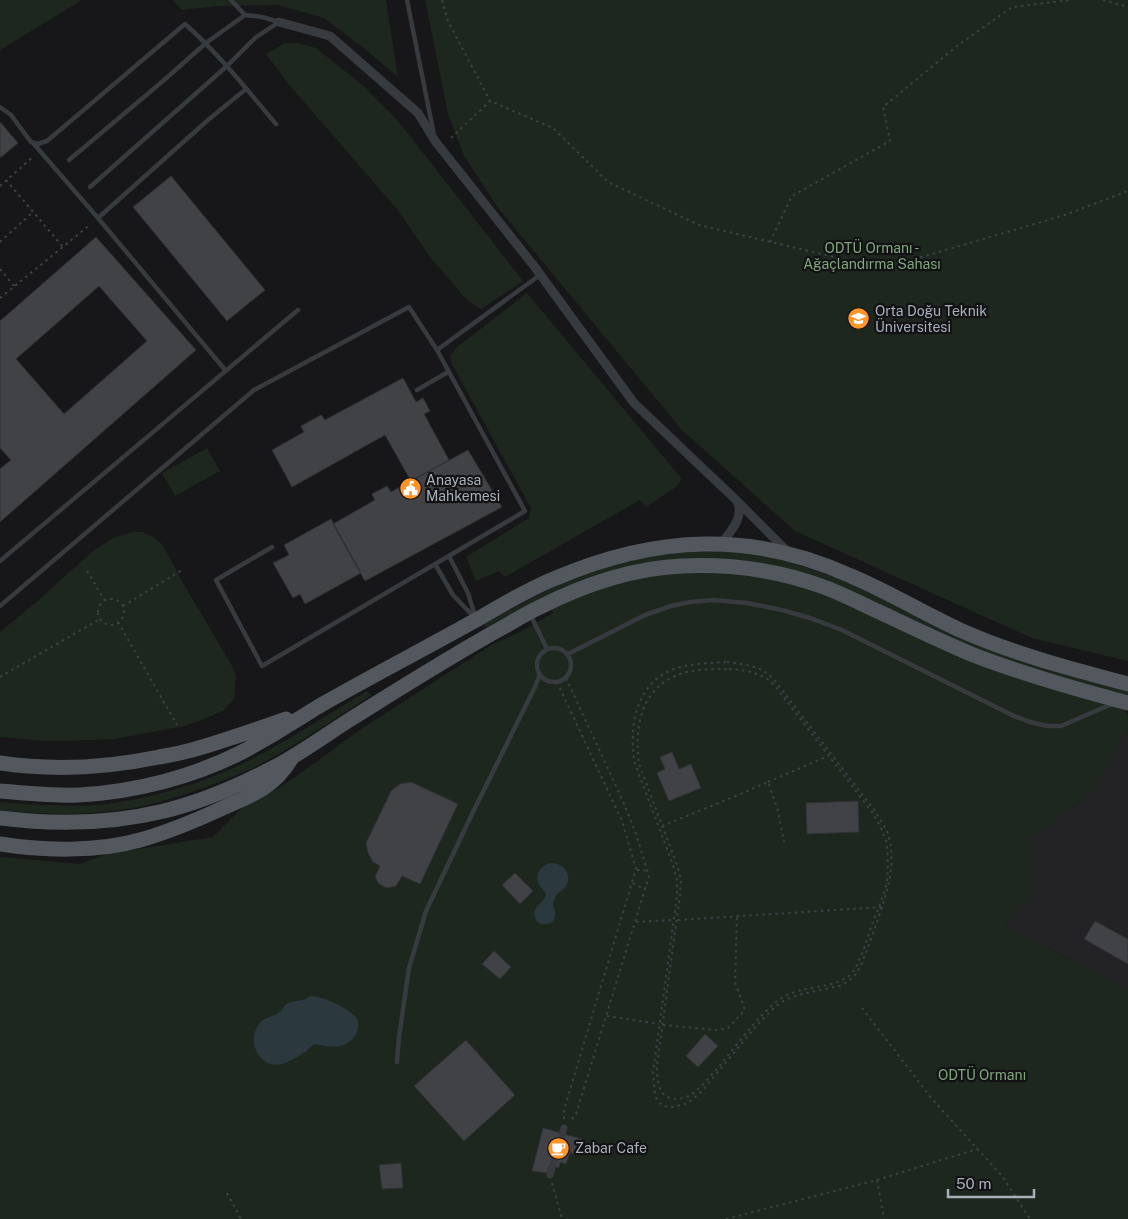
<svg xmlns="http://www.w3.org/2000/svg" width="1128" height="1219" viewBox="0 0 1128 1219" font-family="'Public Sans',sans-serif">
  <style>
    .built { fill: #232326 }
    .green { fill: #1e271e }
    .water { fill: #2b393e }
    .building { fill: #414246; stroke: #303135; fill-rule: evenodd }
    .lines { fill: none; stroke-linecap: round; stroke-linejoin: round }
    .path { stroke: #3d4145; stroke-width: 2; stroke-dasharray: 2.5 4; stroke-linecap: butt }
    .service { stroke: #373a3e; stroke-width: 4.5 }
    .pedestrian { stroke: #373a3e; stroke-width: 7 }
    .minor { stroke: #373a3e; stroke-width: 9 }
    .primary { stroke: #53575e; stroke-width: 15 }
    .labels { text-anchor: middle; stroke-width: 4.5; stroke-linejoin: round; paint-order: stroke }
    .park-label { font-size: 14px; fill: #81a67d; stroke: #121214 }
    .poi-label { font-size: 14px; fill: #a8b0ba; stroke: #121214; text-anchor: start }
  </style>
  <rect width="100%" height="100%" fill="#171719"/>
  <!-- built -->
  <path class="built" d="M1128,728V990L1005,925L1031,893V839L1094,789Z"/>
  <!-- green -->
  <path class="green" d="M0,0H82L0,50Z
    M173,0H386L398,77L365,49L324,18L278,5L218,6L182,10Z
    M425,0H1128V661L1032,638L795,531L682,430L498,208L463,154L448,114Z
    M285,43H298L316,48L365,87L399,122L523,281L481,309L468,301L430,257L397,209L290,86L266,54Z
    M527,293L682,479L676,487L646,507L640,500L505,577L499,571L476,581L466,557L529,518L531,508L453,366L450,357L456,348Z
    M207,448L220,471L175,496L162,473Z
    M132,532H142L152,536L162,544L182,581L232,666L236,676L234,699L224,710L207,718L184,726L115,739L67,741H43L0,737V632L35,603L92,552L113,538Z
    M682,551C700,551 718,550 736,551C771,554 804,567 837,578L1048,670L1128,692V697L1013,664L950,638L832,584L677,560L489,628L485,626V623L567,580L624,561Z
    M754,568L1120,701L1128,716V728L1094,789L1031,839L1032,893L1005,925L1128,990V1219H0V857L80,864L107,854L213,837L242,808L282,786L319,760L358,731L493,644L522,631L553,613L549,602L628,574Z
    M367,691L371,695C333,720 295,746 255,767C246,771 236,775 227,779C196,791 165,802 132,808C89,816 43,815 0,810V802C19,804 38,805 57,805C76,806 96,806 114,803C153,797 196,785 231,769C279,747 322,718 367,691Z"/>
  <!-- water -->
  <path class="water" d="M550,863C563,862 573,874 566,886C563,891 558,892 555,897C555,898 553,904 553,905C553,907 555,909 555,912C557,924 545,927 537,922L534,914C535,905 544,903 546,894C544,890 540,887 538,883C535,874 541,866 550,863Z
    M310,996C322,996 353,1009 358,1021C359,1027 358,1032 355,1036C343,1051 331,1047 315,1044C310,1046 308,1051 303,1053C298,1057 288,1062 282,1064C259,1069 245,1040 260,1023C265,1017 271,1017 277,1014C282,1011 283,1006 288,1003C296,1000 303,1002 310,996Z"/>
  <!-- building -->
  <path class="building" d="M0,122L18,143L0,158Z
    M171,176L265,290L227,321L133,207Z
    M96,237L196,350L0,522V469L11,460L0,448V321ZM99,286L147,341L64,414L16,359Z
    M403,378L416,402L423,398L430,411L424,414L449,460L411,481L385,435L292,487L272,450L304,432L301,426L321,415L325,420Z
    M468,450L502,507L365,581L333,524L375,500L372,494L387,486L391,492Z
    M331,519L361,573L305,604L300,594L293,598L273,563L289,555L284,545Z
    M672,752L679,769L691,764L701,788L669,801L657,773L665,769L660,757Z
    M411,782L458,804L420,884L402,876L396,886L387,888L379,884L375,877L380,866L373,862L368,853L366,843L391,791L400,784Z
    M858,801L859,832L807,834L806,803Z
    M515,873L533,891L520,904L502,885Z
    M1095,921L1128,939V964L1084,939Z
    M494,951L511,967L500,979L482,964Z
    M705,1034L718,1046L698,1067L686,1056Z
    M466,1040L515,1095L464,1141L414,1086Z
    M543,1128L582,1139L579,1154L570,1153L566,1164L560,1162L559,1168L549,1166L547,1173L532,1171Z
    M401,1163L403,1188L382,1189L379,1165Z"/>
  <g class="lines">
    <!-- path -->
    <path class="path" d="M442,0L448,21L490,101L553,128L608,182L699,225L860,263L898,264L1065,215L1128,191
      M1103,0L1128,7
      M451,138L490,101
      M6,180L63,247
      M0,186L34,156
      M0,242L33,212
      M770,242L792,196L890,141L883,107L957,46L1012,7L1071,0
      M0,269L14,286
      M0,298L91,224
      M87,571L105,601
      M98 612a13 13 0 1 1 26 0a13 13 0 1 1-26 0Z
      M123,606L182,570
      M118,622L177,725
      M727,662C741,664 758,665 769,675C775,680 780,688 785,694L875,811C879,818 885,826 888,834C897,865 887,893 877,922C872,936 867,951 861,965L856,974L849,981L839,986L798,995L785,1000L776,1006L757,1025L702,1091L688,1103L673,1107H668L662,1105L657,1100L655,1094L653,1073L677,896V880L673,865L634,761C629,722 637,678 681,667C696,663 712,663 727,662Z
      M729,669C743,670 757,672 769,680C775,685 780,693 785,699L872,812C878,823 885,833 887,846C888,857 888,869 887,880C884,896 877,912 871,927C867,939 864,951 858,962C856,968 852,974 847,977C827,991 797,984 776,1002C755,1020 738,1043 721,1064C712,1074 703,1086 692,1094C680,1102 662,1101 659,1085C657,1079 657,1072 657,1066L680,895L681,879L677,865L639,764C634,726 641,686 683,673C698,669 714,669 729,669Z
      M0,677L100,619
      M566,678L622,799L635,831L649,876L576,1114L570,1121
      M557,682L622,821L636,869L564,1110V1120
      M768,782L828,756
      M662,826L736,796L768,782L778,811L784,842
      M637,870H644L648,873
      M633,883L637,886L646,888
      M678,920L882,907
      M636,922L673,920
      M862,1008L932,1099L1002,1176L1030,1219
      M607,1016L659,1024
      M663,1025L717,1030L728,1028L745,1010L735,982L737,916
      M877,1180L884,1219
      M552,1183L562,1219
      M227,1193L241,1219
      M726,1219L877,1180L977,1149"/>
    <!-- service -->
    <path class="service" d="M231,0L245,15
      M407,0L434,135
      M0,107L11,115L31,142L38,144L47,141L185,24C219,54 247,90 276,124
      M33,143L98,218L208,120L246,89
      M69,160L163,81L206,43L245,15L262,17L279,22
      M90,187L227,66L255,38L279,22
      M98,218L226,371
      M417,390L448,372
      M272,547L216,580L262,666L525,511L437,350
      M449,556L468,593L475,616
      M0,561L298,310
      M435,564L453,595L474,617
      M0,606L254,390L409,307L437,350L540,275
      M531,616L547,649
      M537 665a17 17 0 1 1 34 0a17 17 0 1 1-34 0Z
      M568,654L645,615L671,606L690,602L714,600L747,603L782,610L810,618L842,630L1014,716L1030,722L1047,726H1061L1112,704
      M397,1062L399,1037L409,968L426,911L473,812L535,687L540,674"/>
    <!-- pedestrian -->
    <path class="pedestrian" d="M550,1175L564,1128"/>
    <!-- minor -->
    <path class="minor" d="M279,22L330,36L418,113L435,141L534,266L634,403L735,499L789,553
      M721,544C730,532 745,517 737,501"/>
    <!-- primary -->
    <path class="primary" d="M0,763C54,771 106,768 159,757C170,755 181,753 192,750C224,741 255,730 286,719
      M0,791C26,793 53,796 79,795C135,792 193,777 242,752C261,742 278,732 295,721C304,716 312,710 321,705C372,676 424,649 476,620C502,605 528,589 556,578C603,558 654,545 704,544C755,543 805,555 851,576C889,592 923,613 960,630C1014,654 1071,669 1128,684
      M0,818C54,825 110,824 164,811C205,801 245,783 282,763C307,749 330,732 354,717C402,687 451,656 500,629C513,622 525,614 538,608C583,585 632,568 683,566C730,564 777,570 821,586C844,594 865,606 888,616C915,629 943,642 971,654C1022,674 1075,689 1128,703
      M0,844C42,851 99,852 140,840C169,832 197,820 225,807C253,795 274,787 291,759"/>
  </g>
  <!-- icons -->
  <defs>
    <symbol id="university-disc" viewBox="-11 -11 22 22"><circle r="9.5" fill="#ff9429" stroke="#121214"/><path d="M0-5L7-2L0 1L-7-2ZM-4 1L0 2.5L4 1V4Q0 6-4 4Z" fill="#fff"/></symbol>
    <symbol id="civic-disc" viewBox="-11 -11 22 22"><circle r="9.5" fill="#ff9429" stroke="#121214"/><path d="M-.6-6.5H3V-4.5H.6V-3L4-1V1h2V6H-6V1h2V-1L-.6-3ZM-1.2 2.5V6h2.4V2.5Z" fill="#fff"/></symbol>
    <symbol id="cafe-disc" viewBox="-11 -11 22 22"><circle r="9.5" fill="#ff9429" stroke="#121214"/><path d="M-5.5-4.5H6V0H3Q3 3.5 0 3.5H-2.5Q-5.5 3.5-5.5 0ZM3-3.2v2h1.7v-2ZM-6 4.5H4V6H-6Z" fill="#fff"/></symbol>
  </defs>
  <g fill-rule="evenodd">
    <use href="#university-disc" x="846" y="306" width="25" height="25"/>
    <use href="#civic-disc" x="398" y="476" width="25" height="25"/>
    <use href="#cafe-disc" x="546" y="1136" width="25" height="25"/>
  </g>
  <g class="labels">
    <!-- park labels -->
    <g class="park-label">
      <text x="872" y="253">ODTÜ Ormanı -<tspan x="872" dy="16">Ağaçlandırma Sahası</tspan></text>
      <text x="982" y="1080">ODTÜ Ormanı</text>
    </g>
    <!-- poi labels -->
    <g class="poi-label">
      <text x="875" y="316">Orta Doğu Teknik<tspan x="875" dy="16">Üniversitesi</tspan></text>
      <text x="426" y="485">Anayasa<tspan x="426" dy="16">Mahkemesi</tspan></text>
      <text x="575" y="1153">Zabar Cafe</text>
    </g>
  </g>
  <!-- scale -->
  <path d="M948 1189v8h86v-8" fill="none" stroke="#a8b0ba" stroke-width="2.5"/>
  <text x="956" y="1189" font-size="15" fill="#a8b0ba" stroke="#121214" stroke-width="4" paint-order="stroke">50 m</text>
</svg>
